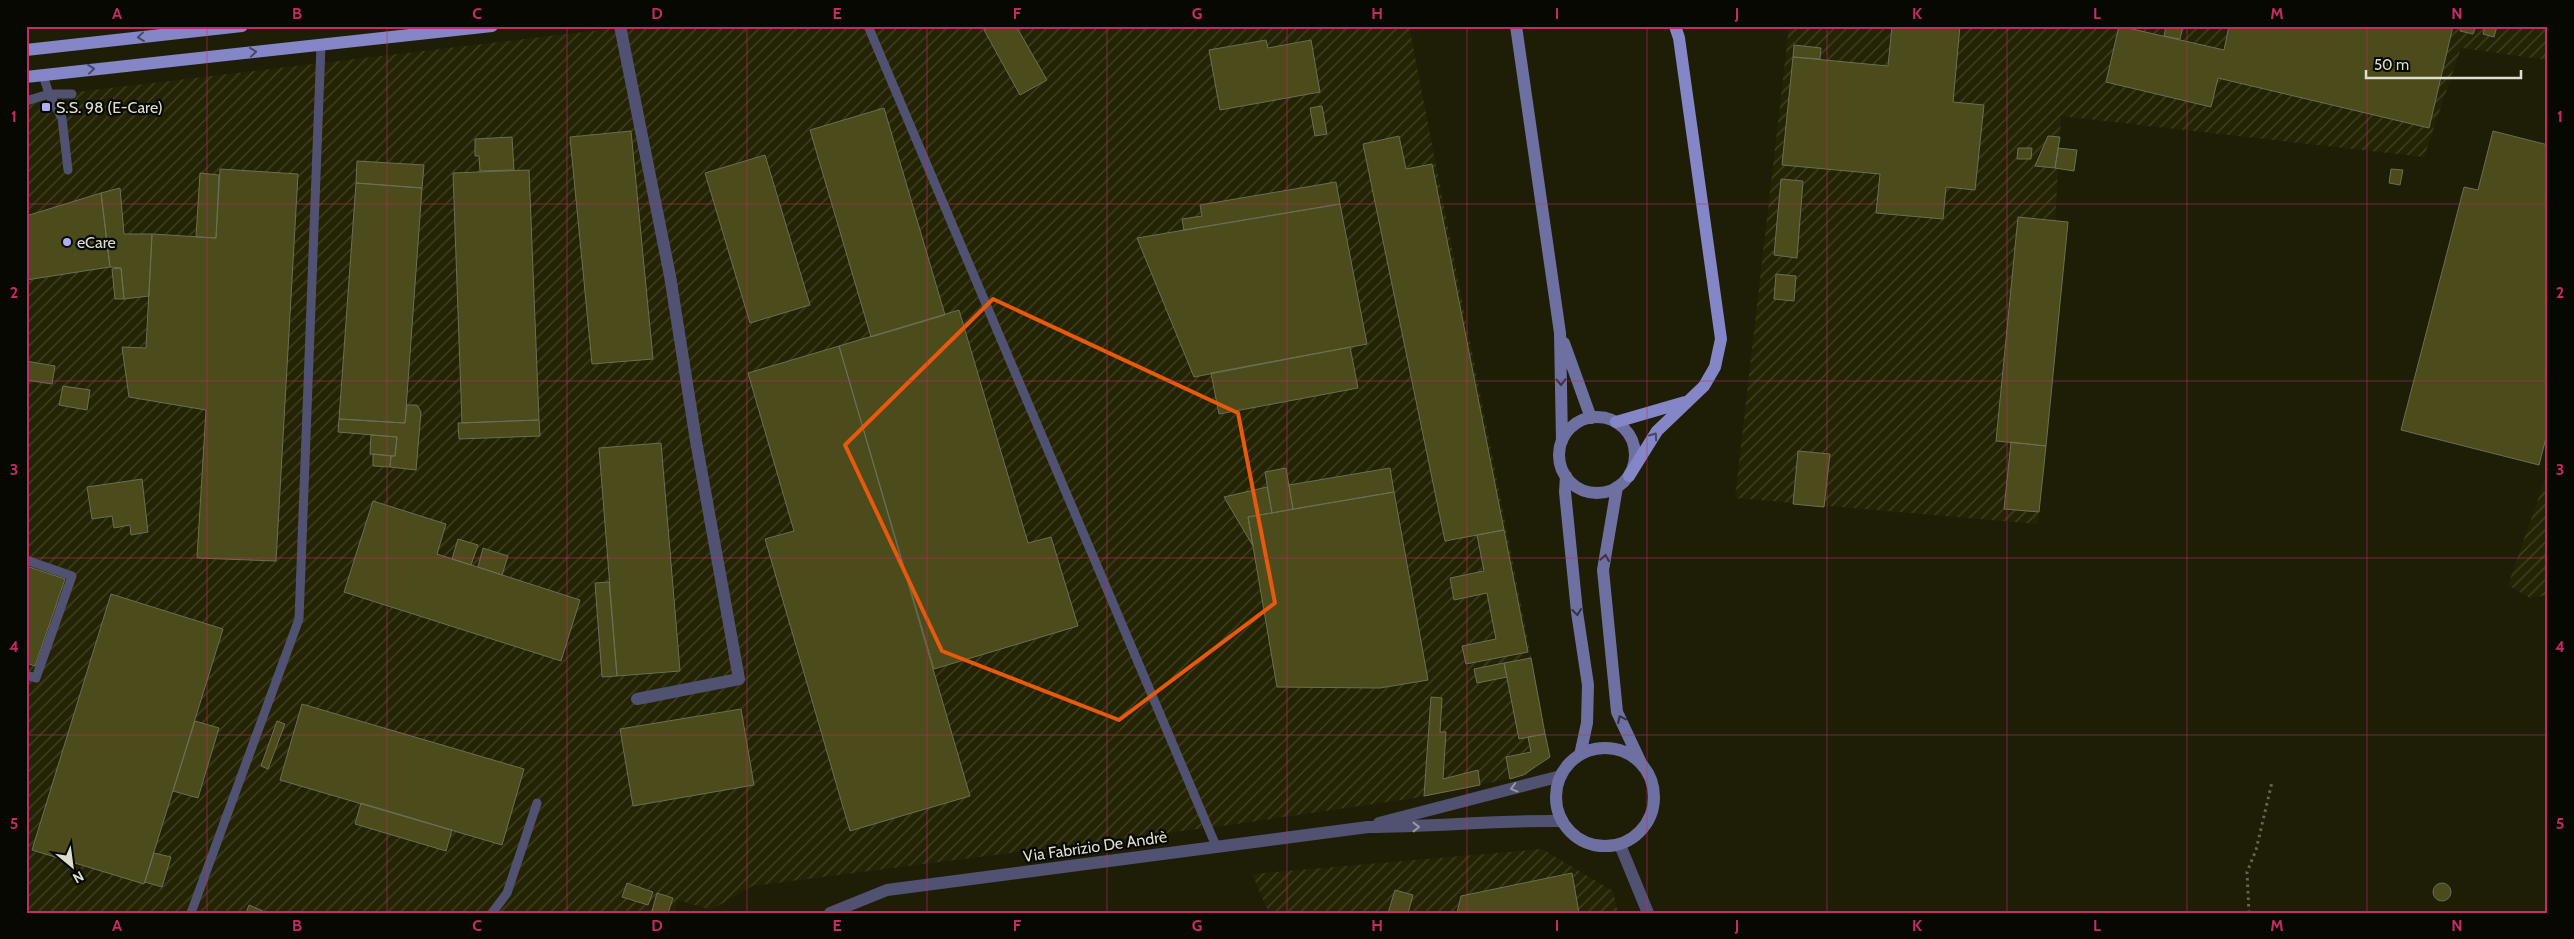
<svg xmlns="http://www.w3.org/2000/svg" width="2574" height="939" viewBox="0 0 2574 939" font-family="Cabin,sans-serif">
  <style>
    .industrial { fill: url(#industrial-furrows) }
    .building { fill: #4b4b1b; stroke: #6d6e54 }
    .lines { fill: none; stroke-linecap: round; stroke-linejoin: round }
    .path { stroke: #656552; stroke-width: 3; stroke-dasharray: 2.5 4; stroke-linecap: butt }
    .lane { stroke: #515271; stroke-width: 9 }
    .street { stroke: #515271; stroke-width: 12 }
    .secondary { stroke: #6f70a2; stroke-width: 12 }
    .primary { stroke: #8586c7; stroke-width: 12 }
    .oneway { stroke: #464764 }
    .oneway2 { stroke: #313242 }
    .oneway3 { stroke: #9898a0 }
    .marked { fill: none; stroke: #e8590c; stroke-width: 4; stroke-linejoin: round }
    .grid { fill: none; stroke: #c52c67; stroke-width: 1; stroke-opacity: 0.55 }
    .poi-dot { fill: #adaffb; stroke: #080802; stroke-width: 2 }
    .labels { text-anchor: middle; stroke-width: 4.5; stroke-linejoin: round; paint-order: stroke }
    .poi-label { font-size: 16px; fill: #deded0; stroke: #080802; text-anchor: start }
    .street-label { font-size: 16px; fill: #deded0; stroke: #080802 }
    .neatline { fill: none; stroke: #c52c67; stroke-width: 2 }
    .grid-label { font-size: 16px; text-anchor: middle; font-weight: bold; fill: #c52c67 }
  </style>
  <defs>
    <pattern id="industrial-furrows" width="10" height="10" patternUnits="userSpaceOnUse" patternTransform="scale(1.25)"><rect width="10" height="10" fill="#242405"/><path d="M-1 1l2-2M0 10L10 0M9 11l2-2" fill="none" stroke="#434328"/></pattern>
  </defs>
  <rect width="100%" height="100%" fill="#1e1e07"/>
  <!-- industrial -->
  <path class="industrial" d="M635,26H1409L1550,754L1526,775L1428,796L1229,825L752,886L711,910L678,900L675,913H26V98Z
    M1789,26H2548V60L2461,48L2424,157L2061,116L2038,524L1735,498Z
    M2548,471V595L2530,598L2508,585Z
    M1542,849L1613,891L1618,913H1269L1252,874Z"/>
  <!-- building -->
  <path class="building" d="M991,26H1016L1047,80L1020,95L984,30Z
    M1892,26H1960L1953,102L1984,105L1975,190L1946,187L1943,219L1876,213L1880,174L1782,165L1793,57L1888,66Z
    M2119,26L2224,50L2229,26H2453L2429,128L2218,78L2211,107L2106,82Z
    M2166,26H2183L2180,39L2164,36Z
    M2461,26H2476L2473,34L2460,31Z
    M2485,26H2497L2494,37L2483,34Z
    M1266,40L1268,48L1311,40L1320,92L1220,110L1209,50Z
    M1794,45L1821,48L1820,59L1793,57Z
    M1322,106L1327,134L1315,136L1310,108Z
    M884,108L945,315L871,337L810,130Z
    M631,131L653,359L592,364L570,137Z
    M2493,131L2548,145V430L2539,465L2401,430L2464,187L2478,190Z
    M1399,136L1406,169L1432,164L1504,530L1445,541L1363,144Z
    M2048,136L2060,137L2055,168L2035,166Z
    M512,137L514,170L480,171L479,156H475V139Z
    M2018,148H2032L2031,159H2017Z
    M2058,148L2077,150L2074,171L2055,168Z
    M765,155L810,305L750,323L705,173Z
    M357,161L424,165L422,188L356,183Z
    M220,169L298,174L276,561L197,558L206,410L129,397L122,347L146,348L152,234L216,238Z
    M2391,169L2403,170L2400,185L2389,183Z
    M529,170L539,420L462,423L453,173Z
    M200,173L219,175L216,238L196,237Z
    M1781,179L1803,181L1797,258L1774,255Z
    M1336,182L1340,204L1184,230L1182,219L1202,216L1200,205Z
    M356,183L422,188L405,423L339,419Z
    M120,188L124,234H152L149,296L124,299L121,268L110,267L101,193Z
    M101,193L110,267L26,280V216Z
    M1340,204L1367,344L1194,377L1137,238Z
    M2018,217L2068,222L2046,446L1996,441Z
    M121,268L124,299H115L112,269Z
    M1776,274L1796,276L1794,301L1774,299Z
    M959,310L1028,543L1051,537L1078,626L934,669L839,346Z
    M839,346L970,796L850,831L765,539L794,531L748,373Z
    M1350,347L1358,388L1219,414L1211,373Z
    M26,361L55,366L52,384L26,380Z
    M63,386L90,390L87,410L59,405Z
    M407,405H417L421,412L416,470L390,467L391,456H395L397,437L338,432L339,419L405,423Z
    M539,420L540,436L459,439L458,423Z
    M371,435L397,437L395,456L370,454Z
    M2011,442L2046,446L2039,512L2004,509Z
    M661,443L680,671L617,676L599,448Z
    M1798,451L1830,454L1824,507L1793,504Z
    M373,454L391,456L390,467L373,466Z
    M1286,468L1293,509L1272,513L1265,472Z
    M1390,468L1394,492L1293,509L1289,485Z
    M142,479L148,532L131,535L130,525L114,528L112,516L92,519L87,487Z
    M1267,487L1272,513L1248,517L1253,546L1224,497Z
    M1394,492L1428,680L1380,688L1277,687L1248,517Z
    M373,501L446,524L437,554L580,600L561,661L344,592Z
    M1504,530L1528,652L1466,664L1462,646L1496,639L1487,593L1454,600L1450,578L1484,571L1477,535Z
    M458,539L478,545L471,565L452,559Z
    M483,548L508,556L502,575L478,567Z
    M26,566L65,579L35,666L26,663Z
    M609,582L617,676L602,677L595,583Z
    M111,594L223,629L144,884L32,850Z
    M1531,658L1545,734L1519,739L1504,663Z
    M1504,663L1507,677L1477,683L1474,669Z
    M1431,697L1442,698L1440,732H1446L1443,779L1478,770L1480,785L1424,796Z
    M302,704L524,769L502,845L280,780Z
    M741,709L754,785L633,806L620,729Z
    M195,721L219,728L198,798L173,791Z
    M277,721L285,724L268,769L261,766Z
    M1545,734L1550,757L1523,775L1510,779L1506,757L1531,752L1528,737Z
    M361,803L452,830L446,851L355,824Z
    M154,853L171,857L162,887L145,882Z
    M1572,873L1579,913H1457L1461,896Z
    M627,883L653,892L648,905L622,897Z
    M2433 892a9 9 0 1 1 18 0a9 9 0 1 1-18 0Z
    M1395,890L1413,895L1408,913H1388Z
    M657,893L673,898L668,913L652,911Z
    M249,905L263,911L262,913H246Z"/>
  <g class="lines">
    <!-- path -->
    <path class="path" d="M2249,913L2247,872L2256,850L2272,782"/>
    <!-- lane -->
    <path class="lane" d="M868,26L1216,846
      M43,75L49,94L62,118L68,170
      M26,101L49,94H72
      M26,560L72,576L36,678L26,675
      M191,913L299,619L321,45
      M492,913L507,893L537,803"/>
    <!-- street -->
    <path class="street" d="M620,26L670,276L696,441L739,679L637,699
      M1379,823L1561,776
      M1620,845L1648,913
      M830,913L887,890L1368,827C1432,827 1497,820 1562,821"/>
    <!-- secondary -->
    <path class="secondary" d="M1516,26L1560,333L1562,441
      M1564,343L1591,418
      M1559 455a38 38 0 1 1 76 0a38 38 0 1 1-76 0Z
      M1566,476L1565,492L1577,612L1588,685L1587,723L1580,755
      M1617,487L1603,570L1617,712L1641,763
      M1556 797a49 49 0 1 1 98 0a49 49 0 1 1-98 0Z"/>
    <!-- primary -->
    <path class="primary" d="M26,50L242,26
      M26,77L492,26
      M1616,422L1685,402
      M1629,476L1657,431L1704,386L1715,367L1721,339L1679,38L1675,26"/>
  </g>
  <!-- one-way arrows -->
  <defs><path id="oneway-chevron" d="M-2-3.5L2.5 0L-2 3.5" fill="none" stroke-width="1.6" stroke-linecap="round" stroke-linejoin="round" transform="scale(1.25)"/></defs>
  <g class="oneway">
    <use href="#oneway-chevron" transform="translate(141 37) rotate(174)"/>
    <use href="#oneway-chevron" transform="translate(253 52) rotate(-6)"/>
    <use href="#oneway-chevron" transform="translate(91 69) rotate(-6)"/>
    <use href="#oneway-chevron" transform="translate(1654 436) rotate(-55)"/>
  </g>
  <g class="oneway2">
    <use href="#oneway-chevron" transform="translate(1561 382) rotate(89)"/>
    <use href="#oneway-chevron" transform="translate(1605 558) rotate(-80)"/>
    <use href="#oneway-chevron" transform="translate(1577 612) rotate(83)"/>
    <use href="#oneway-chevron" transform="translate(1621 719) rotate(-115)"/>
  </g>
  <g class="oneway3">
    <use href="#oneway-chevron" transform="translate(1514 788) rotate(165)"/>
    <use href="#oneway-chevron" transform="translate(1416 827)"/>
  </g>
  <!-- marked area -->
  <path class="marked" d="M993,299L1238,413L1275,603L1119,720L942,651L845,445Z"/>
  <!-- grid -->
  <path class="grid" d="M207,26V913M387,26V913M567,26V913M747,26V913M927,26V913M1107,26V913M1287,26V913M1467,26V913M1647,26V913M1827,26V913M2007,26V913M2187,26V913M2367,26V913M26,204H2548M26,381H2548M26,558H2548M26,735H2548"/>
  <!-- markers -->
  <g class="poi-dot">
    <rect x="41" y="102" width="10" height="10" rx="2.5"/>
    <circle cx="67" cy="242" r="5"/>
  </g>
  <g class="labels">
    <!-- poi labels -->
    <g class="poi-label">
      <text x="56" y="113">S.S. 98 (E-Care)</text>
      <text x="77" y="248">eCare</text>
    </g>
    <!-- street labels -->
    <g class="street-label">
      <text transform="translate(1095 846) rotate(-8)" y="6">Via Fabrizio De Andrè</text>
    </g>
  </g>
  <!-- border -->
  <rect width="2574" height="939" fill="none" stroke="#080802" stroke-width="55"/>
  <!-- north arrow -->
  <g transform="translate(72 866) rotate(151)" stroke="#080802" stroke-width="4" paint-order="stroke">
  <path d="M0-4L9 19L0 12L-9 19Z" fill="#deded0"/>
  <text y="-8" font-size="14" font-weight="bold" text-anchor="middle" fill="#deded0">N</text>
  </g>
  <!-- scale -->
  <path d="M2366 70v8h155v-8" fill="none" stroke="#deded0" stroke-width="2.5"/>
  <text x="2374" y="70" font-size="15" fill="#deded0" stroke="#080802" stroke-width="4" paint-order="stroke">50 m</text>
  <rect x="28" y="28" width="2518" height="884" class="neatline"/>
  <g class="grid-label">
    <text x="117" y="19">A</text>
    <text x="297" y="19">B</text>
    <text x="477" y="19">C</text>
    <text x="657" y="19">D</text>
    <text x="837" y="19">E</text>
    <text x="1017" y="19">F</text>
    <text x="1197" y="19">G</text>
    <text x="1377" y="19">H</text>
    <text x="1557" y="19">I</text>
    <text x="1737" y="19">J</text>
    <text x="1917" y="19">K</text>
    <text x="2097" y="19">L</text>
    <text x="2277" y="19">M</text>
    <text x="2457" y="19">N</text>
    <text x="14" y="122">1</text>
    <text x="2560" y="122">1</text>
    <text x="14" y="298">2</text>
    <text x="2560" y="298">2</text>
    <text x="14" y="475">3</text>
    <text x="2560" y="475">3</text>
    <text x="14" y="652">4</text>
    <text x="2560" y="652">4</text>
    <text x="14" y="829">5</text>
    <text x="2560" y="829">5</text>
    <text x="117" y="931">A</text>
    <text x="297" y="931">B</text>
    <text x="477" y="931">C</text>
    <text x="657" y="931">D</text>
    <text x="837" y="931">E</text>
    <text x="1017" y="931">F</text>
    <text x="1197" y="931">G</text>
    <text x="1377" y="931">H</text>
    <text x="1557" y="931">I</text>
    <text x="1737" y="931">J</text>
    <text x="1917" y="931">K</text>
    <text x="2097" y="931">L</text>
    <text x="2277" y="931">M</text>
    <text x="2457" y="931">N</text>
  </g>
</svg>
